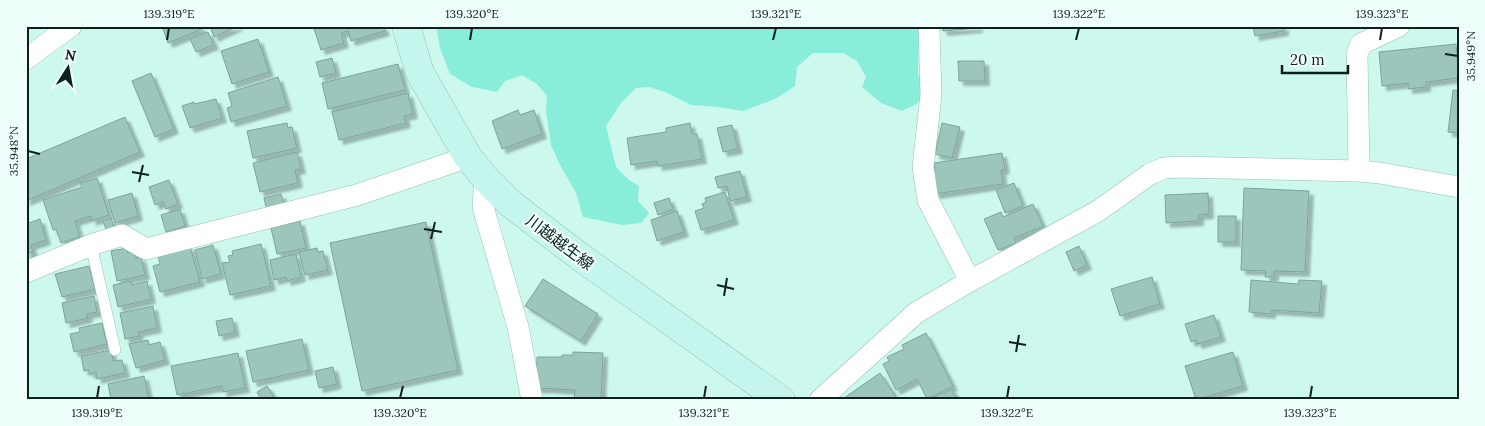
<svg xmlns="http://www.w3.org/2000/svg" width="1485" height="426" viewBox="0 0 1485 426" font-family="Lora,'Noto Sans JP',serif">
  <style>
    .green { fill: #88eed9 }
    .building { fill: #9cc6bc; stroke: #7ba49b; filter: url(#shadow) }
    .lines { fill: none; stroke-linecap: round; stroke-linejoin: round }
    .lane-casing { stroke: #96c0b6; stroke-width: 12 }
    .street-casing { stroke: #96c0b6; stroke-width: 22 }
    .secondary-casing { stroke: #96c0b6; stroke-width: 29 }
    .lane { stroke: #fff; stroke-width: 11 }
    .street { stroke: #fff; stroke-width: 21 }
    .secondary { stroke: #c4f6ee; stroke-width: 28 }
    .ticks { fill: none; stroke: #0f1f1c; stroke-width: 2 }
    .labels { text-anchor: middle; stroke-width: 4.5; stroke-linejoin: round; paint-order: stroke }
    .street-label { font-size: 16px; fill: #0f1f1c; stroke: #eefffb }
    .neatline { fill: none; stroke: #0f1f1c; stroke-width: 2 }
    .ticks-label { font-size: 12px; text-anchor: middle; fill: #0f1f1c }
  </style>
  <defs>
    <filter id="shadow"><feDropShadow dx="4.5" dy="4.5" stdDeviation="1" flood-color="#0004"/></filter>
  </defs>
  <rect width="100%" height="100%" fill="#cdf8ee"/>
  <!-- green -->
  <path class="green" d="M436,26H919L918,75L924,89L917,104L902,111L881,103L862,87L866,77L857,61L843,53H813L797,67L795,86L775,99L743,111L719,107L691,105L665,92L649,87L636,88L621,103L606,126L616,167L629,180L639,186L638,201L649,213L641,223L622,225L583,217L576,193L559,163L551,145L546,111L547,96L537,84L522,75L505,81L497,92L472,87L450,74L440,48Z"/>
  <!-- building -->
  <path class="building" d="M166,26H200L202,29L168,43L163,29L166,28Z
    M210,26H238L214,37Z
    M313,26H383L385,31L351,41L348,31L341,33L344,43L321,50Z
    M942,26H978V28L943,31Z
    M1253,26H1284V31L1255,36Z
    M208,32L214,45L196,52L190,39Z
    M258,39L269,72L232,84L221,51Z
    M1456,44L1459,78L1426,82V87L1408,89V83L1382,86L1379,52Z
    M332,58L336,73L320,77L316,62Z
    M958,61H984L985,81H959Z
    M398,64L405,90L328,109L322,83Z
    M151,73L174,129L155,137L132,81Z
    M278,77L287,106L231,122L227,108L232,106L228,93Z
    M1453,90L1459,91V133L1448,132Z
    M408,93L413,114L404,116L406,123L339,140L332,112Z
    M216,99L222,118L190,128L182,106L194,102V104Z
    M518,110L520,115L534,110L542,134L502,149L492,121Z
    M125,117L140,152L26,201V159Z
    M287,123L288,128L292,127L297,148L253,158L247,131Z
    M690,123L692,134H697L702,159L658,166L657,161L631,165L627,138L666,132V128Z
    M942,123L960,127L952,158L935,154Z
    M732,125L738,149L723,152L717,128Z
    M297,152L301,169L295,170L298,183L260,192L253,163Z
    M1002,153L1005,169L1001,170L1003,184L935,194L932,173L935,172L934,163Z
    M740,171L747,197L730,201L727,186L718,188L715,177Z
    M97,178L109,215L92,221L91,216L75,221L80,237L61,243L56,229L53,230L43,200L82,187L80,183Z
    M169,180L178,204L166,209L163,202L155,205L149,187Z
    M1014,183L1023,206L1005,213L996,190Z
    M1244,188L1309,191L1305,272L1274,271V277H1265L1266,271L1241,270Z
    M725,192L734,220L701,230L695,211L704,208L702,204L706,202L705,198Z
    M132,193L138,216L115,223L108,200Z
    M1208,193L1209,214L1199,215V221L1166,223L1165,195Z
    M281,194L285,207L267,211L264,198Z
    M669,198L673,209L658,215L654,203Z
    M1033,204L1043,226L1014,238L1016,243L998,250L984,219L1001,212L1003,217Z
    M180,209L185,226L166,232L161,215Z
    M677,211L684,232L657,241L651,220Z
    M1218,216H1236V242H1218Z
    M111,218L115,230L107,232L103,221Z
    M40,219L46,240L31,245L33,252L26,254V224Z
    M300,221L306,248L277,254L271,228Z
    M426,222L458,370L362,391L330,243Z
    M261,244L271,286L230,295L222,263L230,262L228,256L233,255L232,251Z
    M213,245L221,274L202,279L195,250Z
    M190,246L200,282L160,292L153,266L160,264L158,255Z
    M1079,246L1087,265L1074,271L1066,252Z
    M127,248L128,253L134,251L135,258L141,257L145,275L117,281L111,251Z
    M317,248L318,252L323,251L328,270L305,275L299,252Z
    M296,254L301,277L287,281L286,277L274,280L270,260Z
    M89,266L95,289L62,297L55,274Z
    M1152,277L1160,304L1120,316L1111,289Z
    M543,279L598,314L581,341L525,306Z
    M1251,280L1298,284L1299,280L1322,281L1319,313L1271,310V314L1249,312Z
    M131,281L132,285L147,281L151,299L118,307L113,285Z
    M94,296L97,312L87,314L88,318L66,323L62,303Z
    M153,306L157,328L138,332L139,336L125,339L120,313Z
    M1214,315L1221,337L1198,344L1196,340L1191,342L1185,324Z
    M232,318L235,332L219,336L216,321Z
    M102,323L107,344L74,352L70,334L80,332L79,328Z
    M926,333L953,386L927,399L917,379L896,390L883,364L889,361L887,357L904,349L902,345Z
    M302,339L309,370L253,382L246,351Z
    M148,340L149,345L160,342L165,360L136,368L129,344Z
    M111,350L113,361L122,360L125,373L97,379L96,372L90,374L89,370L84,371L81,356Z
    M573,352L603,353L601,400H574L575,390L536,388L537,357H562V355H573Z
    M1233,352L1243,386L1196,400L1185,366Z
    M238,353L245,388L223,392L222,386L177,395L171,366Z
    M333,367L337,384L319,388L315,371Z
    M880,373L898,400H841Z
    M144,376L149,400H111L108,384Z
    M267,386L274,396L268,400H261L257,392Z
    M952,389L957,400H935L934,397Z"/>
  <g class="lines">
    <defs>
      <path id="lane" d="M91,245L115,350"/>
      <path id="street" d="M929,26L931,95L923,167L928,200L970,281
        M26,59L71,26
        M1359,171L1357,54L1361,44L1399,26
        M485,178L483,207L518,327L532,400
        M26,272L91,245L122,235L146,249L357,195L468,157
        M820,400L916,313L970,281L1098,211L1150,174L1164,168L1178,167L1359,171L1380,173L1459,187"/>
      <path id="secondary" d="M406,26L420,73L468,157L485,178L511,204L579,256L781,400"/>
    </defs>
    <!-- lane casing -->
    <use href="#lane" class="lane-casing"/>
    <!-- street casing -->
    <use href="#street" class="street-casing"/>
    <!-- secondary casing -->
    <use href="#secondary" class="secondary-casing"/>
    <!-- lane -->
    <use href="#lane" class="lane"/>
    <!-- street -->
    <use href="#street" class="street"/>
    <!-- secondary -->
    <use href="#secondary" class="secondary"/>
  </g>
  <!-- ticks -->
  <path class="ticks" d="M167,40L169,28M470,40L472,28M773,40L776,28M1076,40L1079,28M1380,40L1382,28M1445,54L1458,56M28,151L40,154M132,172L149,175M139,182L143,165M424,229L442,232M431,239L435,222M717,285L734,289M724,296L727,278M1009,342L1026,345M1016,352L1019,335M97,398L99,386M400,398L403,386M704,398L706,386M1007,398L1009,386M1310,398L1312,386"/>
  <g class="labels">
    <!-- street labels -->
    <g class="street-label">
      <text transform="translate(560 242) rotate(37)" y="6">川越越生線</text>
    </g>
  </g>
  <!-- border -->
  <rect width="1485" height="426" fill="none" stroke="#eefffb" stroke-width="55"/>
  <!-- north arrow -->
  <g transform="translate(68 68) rotate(11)" stroke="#eefffb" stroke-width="4" paint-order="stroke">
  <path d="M0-4L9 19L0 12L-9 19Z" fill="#0f1f1c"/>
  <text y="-8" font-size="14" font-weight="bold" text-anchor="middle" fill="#0f1f1c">N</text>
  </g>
  <!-- scale -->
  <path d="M1282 65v8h66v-8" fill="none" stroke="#0f1f1c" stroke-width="2.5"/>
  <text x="1290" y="65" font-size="15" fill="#0f1f1c" stroke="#eefffb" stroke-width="4" paint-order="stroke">20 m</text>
  <rect x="28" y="28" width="1430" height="370" class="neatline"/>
  <g class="ticks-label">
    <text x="169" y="18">139.319°E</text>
    <text x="472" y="18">139.320°E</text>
    <text x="776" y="18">139.321°E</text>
    <text x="1079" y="18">139.322°E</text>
    <text x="1382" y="18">139.323°E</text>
    <text transform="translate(1471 56) rotate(-90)" y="4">35.949°N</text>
    <text transform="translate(14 151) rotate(-90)" y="4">35.948°N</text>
    <text x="97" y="417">139.319°E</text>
    <text x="400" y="417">139.320°E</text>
    <text x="704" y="417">139.321°E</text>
    <text x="1007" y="417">139.322°E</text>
    <text x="1310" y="417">139.323°E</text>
  </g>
</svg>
